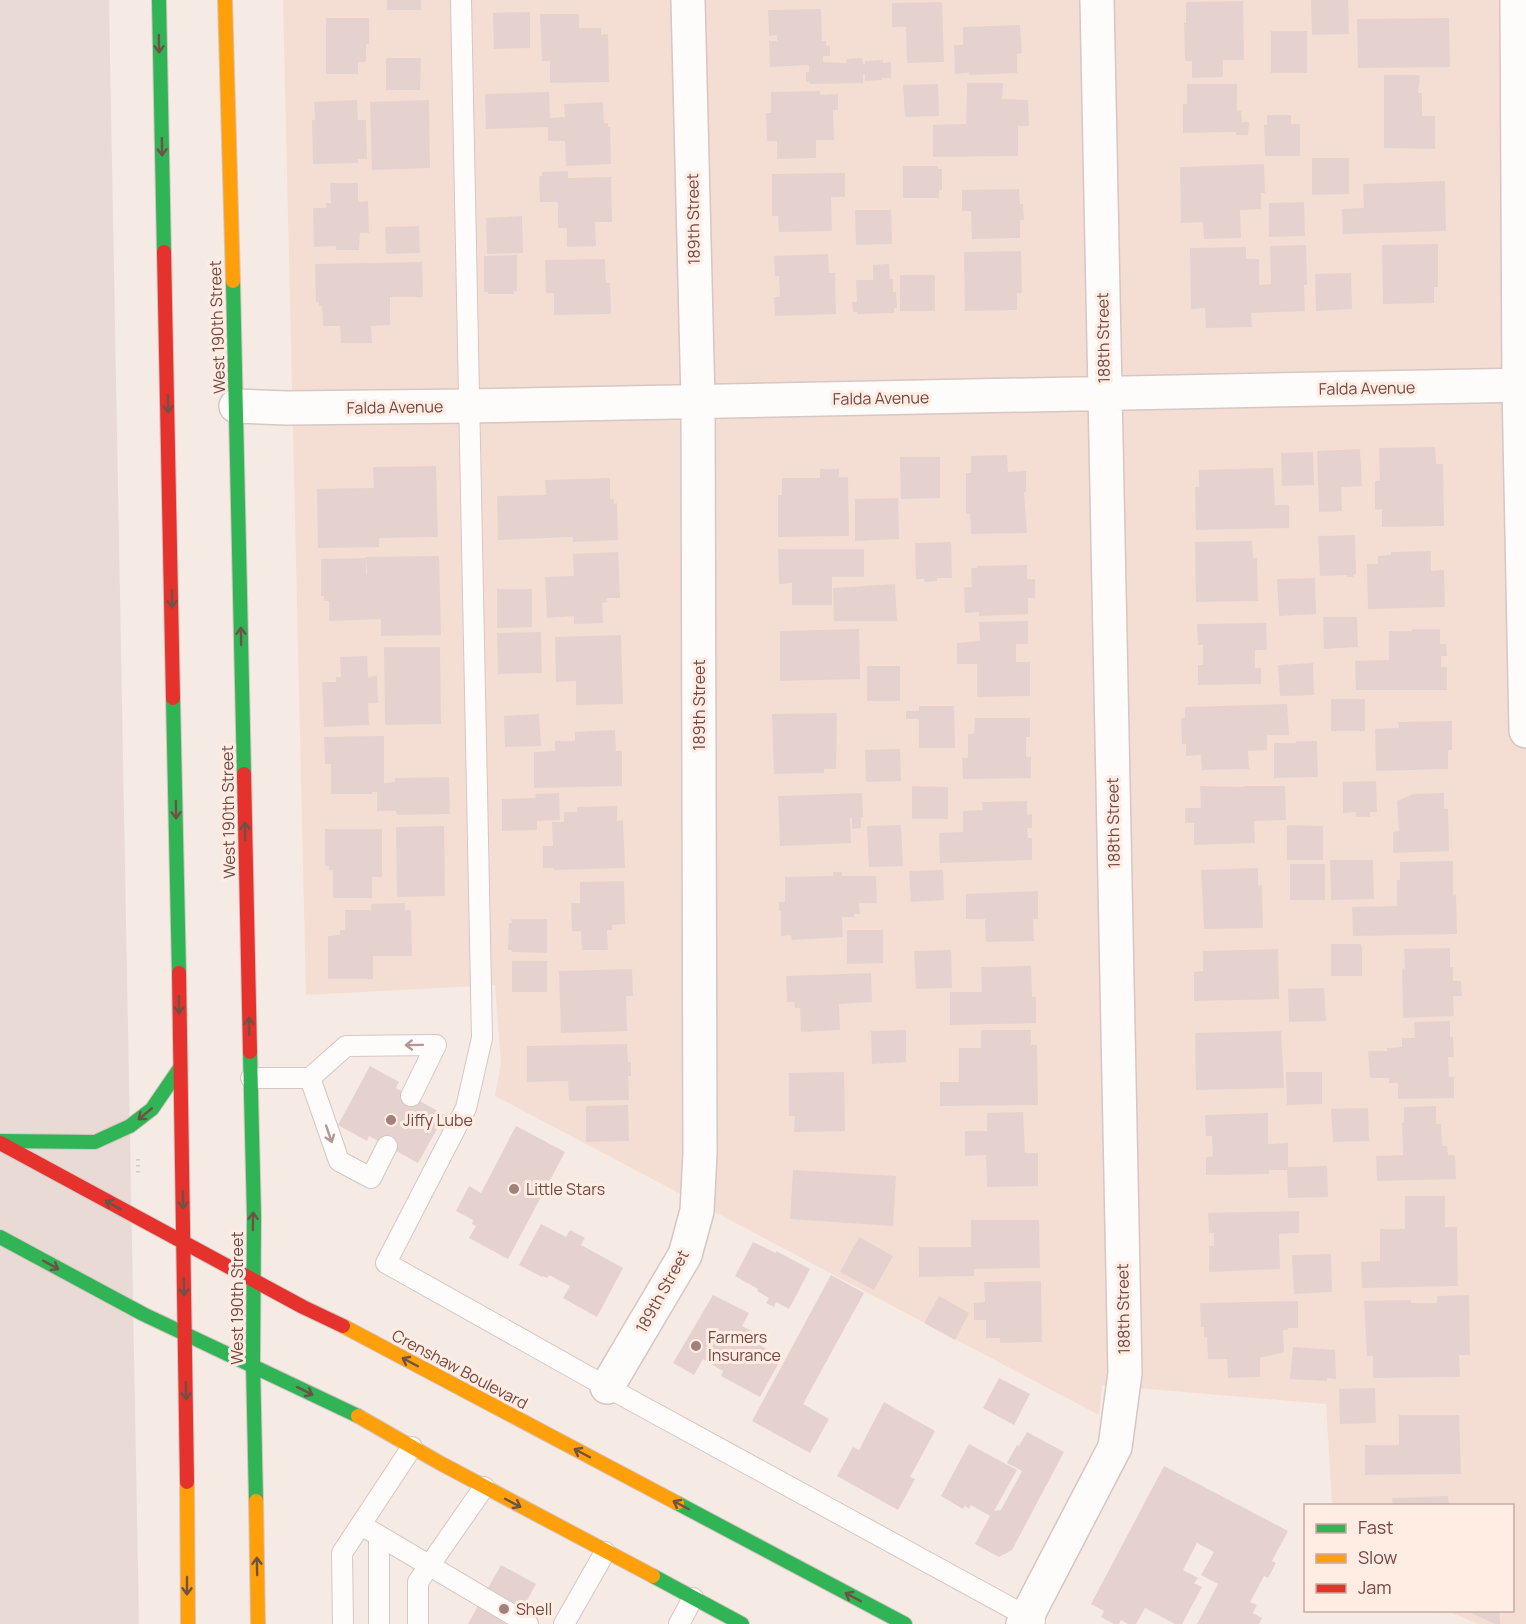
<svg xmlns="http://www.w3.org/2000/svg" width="1526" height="1624" viewBox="0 0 1526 1624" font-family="Manrope,sans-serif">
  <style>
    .residential { fill: #f4ded4 }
    .industrial { fill: #e9dad5 }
    .building { fill: #e5d2ce }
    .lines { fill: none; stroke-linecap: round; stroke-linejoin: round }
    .lane-casing { stroke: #d7c6c2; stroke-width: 22 }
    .street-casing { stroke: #d7c6c2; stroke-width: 36 }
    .fast-casing { stroke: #d5c5c2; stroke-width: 16 }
    .slow-casing { stroke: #d5c5c2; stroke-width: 16 }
    .jam-casing { stroke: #d5c5c2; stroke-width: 16 }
    .path { stroke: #d7cac7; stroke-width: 4; stroke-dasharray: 1.5 4.5; stroke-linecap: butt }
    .lane { stroke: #fefcfb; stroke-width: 20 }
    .street { stroke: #fefcfb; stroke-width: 33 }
    .fast { stroke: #30b455; stroke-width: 14 }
    .slow { stroke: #ff9f0a; stroke-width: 14 }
    .jam { stroke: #e5322d; stroke-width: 14 }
    .oneway { stroke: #6e5245 }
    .oneway2 { stroke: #b39896 }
    .poi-dot { fill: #a2807b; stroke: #ffede4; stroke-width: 2 }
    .labels { text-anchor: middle; stroke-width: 6; stroke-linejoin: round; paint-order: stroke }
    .street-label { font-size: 16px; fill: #754743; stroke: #ffede4 }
    .poi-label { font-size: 16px; fill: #754743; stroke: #ffede4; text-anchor: start }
  </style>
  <rect width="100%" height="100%" fill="#f6eae4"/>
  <!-- residential -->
  <path class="residential" d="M283,0H1526V1624H1478L1447,1611L1512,1610V1506L1332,1505L1326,1404L1102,1385L1099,1415L495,1096L501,1063L495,985L306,995Z"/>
  <!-- industrial -->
  <path class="industrial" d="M0,0H109L139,1624H0Z"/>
  <!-- building -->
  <path class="building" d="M387,0H421V10H387Z
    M1311,0H1348L1349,34L1312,35Z
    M1243,1L1244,60H1223V77L1192,78V61H1185L1184,23H1186V2Z
    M942,2L944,62L907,63L906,27H892V3Z
    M821,9L822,41H826V46H830V56H823V62L847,63L846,59L862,58L863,64H865V61L883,60V63L891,62V78H882V80L865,81V74H863V83L809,84V82H806V72H809V65L770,67L769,41H777V35L769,36L768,10Z
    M530,12V48L494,49L493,13Z
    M540,14H579V28H601V35L608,34L609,82L550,83V61H542Z
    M326,18H369V44H366V62H358V74H326Z
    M1449,18L1450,67L1358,68L1357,19Z
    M1020,25L1022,53L1017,54V73L969,75V73L955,74L954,45H963V27Z
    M1271,31H1307V73H1271Z
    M386,58H421L420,90H386Z
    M1384,75H1420L1418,93H1422V116H1435V149L1384,148Z
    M967,83H1003L1002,99L1028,100L1029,126H1018V156L933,157V125L966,124Z
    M938,84L939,116L905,117L903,85Z
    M1187,84H1237V110L1241,111L1242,122H1249L1248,135H1236V132L1183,133V104H1187Z
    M820,91V95L838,94V110H833L834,140H816V158L777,159V141H767L766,113H771V92Z
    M549,92L550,118L565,117L564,104L603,102L604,123H608V127H610L611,164L566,166L565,141H548V127L486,129L485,94Z
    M357,100L358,120H366L367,159H358V163L313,164L312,120H315L314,102Z
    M429,100L430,168L372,170L370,102Z
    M1267,115H1291V124H1300V156H1265L1264,125H1267Z
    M1312,158H1349V194L1312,195Z
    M1264,164L1265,193H1261V209L1240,210L1241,238L1204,239L1203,222L1181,223L1180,167Z
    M903,166H938V169H942V190H939V198H903Z
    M568,171V178L611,177L612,222H595L596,246L567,247V228H558V202H540L539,176H542V172Z
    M845,173V197H831L832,231L779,232L778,216H772V174Z
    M1445,181L1446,231L1343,234L1342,209L1364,208L1363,184Z
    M330,183H358V202L368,201L369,233H360L359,250H336V246L314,247L313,208H326V203H331Z
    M1019,189L1020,204H1023L1024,220H1020V238L972,239L971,211H962V190Z
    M1304,202L1305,236L1269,237V203Z
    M855,210H891L892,244L856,245Z
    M522,216L523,253L487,254L486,218Z
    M419,226L420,253L386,254L385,227Z
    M1438,244V287H1434V303L1383,304L1382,245Z
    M1306,245L1307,285H1304L1305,311L1251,313L1252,327L1206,328L1205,308L1191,309L1190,248L1246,247V259H1259V285L1271,284L1270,246Z
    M1021,251L1022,293H1017V310L965,311L964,252Z
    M828,254L829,273H835L836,314L775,316L774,297H780L779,276H775L774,256Z
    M517,255V291H514V294H488V292H484V256Z
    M605,259L606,283H610L611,314L554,315V293H546L545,260Z
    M422,262L423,297H390V325L371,326L372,343H341L340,326H323L322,306H319V302H316L315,264Z
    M889,264L890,279H893V292H896L897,308H894V313L857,314V312H853L852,302H857L856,280H873V265Z
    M1351,273L1352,309L1316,311L1315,274Z
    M900,275H935V311H900Z
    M1435,447L1436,464H1443L1444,526L1382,527V509L1375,510V481H1380L1379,448Z
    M1360,449L1362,486L1341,487L1342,511L1319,512L1317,451Z
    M1313,452L1314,485L1282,486L1281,453Z
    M1007,455L1008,472L1026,471V492H1024L1027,533L971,534L970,514H966V473H971V456Z
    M900,457H940V498L901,499Z
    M436,466L438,537L379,538V547L318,548L317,489L374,488L373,467Z
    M1273,468L1275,505H1289V528L1196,530L1195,487H1199V470Z
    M820,469H839V477H848L849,536L778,537V495H782V478H820Z
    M610,478V499H614V504L617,503L618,540L573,542V537L498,540L497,496L546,495L545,480Z
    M898,498L899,539L855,541V499Z
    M1355,535L1356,574L1353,575V577H1347V575L1320,576L1318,536Z
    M1252,541L1253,558H1257L1258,601L1196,602L1195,542Z
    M951,542L952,578H937V581L925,582L924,579H916L915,543Z
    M778,549H864V577H832V605H792V583L779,584Z
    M1431,551V571L1444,570L1445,607L1368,609L1367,564H1378V556L1391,555V552Z
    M618,552L620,598H606L607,602L602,603L603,623L574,624V616L547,618L545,577L574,576L573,554Z
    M439,556L441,635L381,636V619L329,621V601H324V596H321V559L366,558V574H367L366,557Z
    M1027,565V579H1035V598H1028V614L979,616V612L965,613L964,587H972L971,568H977V566Z
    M1315,578L1316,614L1279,616L1277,579Z
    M895,584L897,621H834L833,588Z
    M497,589H532V627L497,628Z
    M1323,617H1357L1358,647L1324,649Z
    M1028,621V644H1016V662H1030V696L977,697V664H957V643L980,641L979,622Z
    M1266,623L1267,650H1255V668H1261V684L1198,685V665H1203V645H1198L1197,624Z
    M859,629L860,679L780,681V631Z
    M1412,629H1440V644H1446L1447,656H1441V667H1447V690H1356L1355,661L1389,660V631H1412Z
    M541,632L542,673L498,674L497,633Z
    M621,635L623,704L576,705V681L556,682L555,637Z
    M384,647H440L441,724L385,725Z
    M367,656L368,677L377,676L378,703H368L369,725L324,727L322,682H336V677H341L340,657Z
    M1313,663L1314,695L1280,696L1278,665Z
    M867,666H900V701H867Z
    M1331,699H1365V731H1331Z
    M1287,704L1289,735H1267V750L1248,751L1249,769L1202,770L1201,755L1186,756V744H1182L1181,718H1185V707Z
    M919,706H954L955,748H919V719H906V711H919Z
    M837,713L836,769H824V773L774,774L772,714Z
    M539,714L541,746L505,747L504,716Z
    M975,718H1030V737H1026V757H1031V778L963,779L962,758H968V734H974Z
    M1452,721V750H1448V769L1376,771L1375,729L1399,728L1398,722Z
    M615,730L616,751H622V786L534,788V752L555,751V741H575V732Z
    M384,736V783L395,782V778L449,777L450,814L397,815L396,811H377V792H372V794H331V764H325L324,737Z
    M1296,741H1317L1318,777L1274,778V743H1296Z
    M900,749L901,781L866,782L865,750Z
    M1376,781L1377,812H1370V817H1356V812L1343,813V782Z
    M912,786L948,787V819H912Z
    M1200,786L1244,787V786H1285L1286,820L1254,821L1255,843L1194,845V823H1185V808H1201Z
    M559,793L560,820L537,821V830L502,831V799L536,798L535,794Z
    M862,793L863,817H861V828L852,829V818H850L851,843L780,846L778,796Z
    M1444,793V809H1448L1449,851L1393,853V832L1399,831L1397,801L1413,794Z
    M1027,801V815L1032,814V828H1027L1028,838H1032V860L940,863L939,833L963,832V811L983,810L982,802Z
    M617,806V821L623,820L625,868L554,870V868H543V846H553L552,822H564V812H577V807Z
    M901,825L903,866L869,867L867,826Z
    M1287,825L1323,826V860H1287Z
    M444,826L445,896L397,897L396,827Z
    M325,829H382V877H372V898H333V870H329V866H325Z
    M1330,860H1373L1374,899L1331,900Z
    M1453,861V896L1456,895L1457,934L1353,936L1352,907L1397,906V880H1400V862Z
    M1290,864H1325V900H1290Z
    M1258,868V886L1262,885L1263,928L1204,929L1201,870Z
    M943,870L944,900L911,902L909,871Z
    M833,872H842V876H876L877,903H859L860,914H854V917H842L843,937L792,940L791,935L781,936V911H779V902H785V877L833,876Z
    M624,881L625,924L612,925V930H607L608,950H582L581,931H572L571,903H580V882Z
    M1038,891V919H1033L1034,941L986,942L985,919H966V894Z
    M405,903V910H411L412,956H373V979H328V936L340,935V930H345V910H371V904Z
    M511,919H547V953L512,952V950H508L509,923H512Z
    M847,930H883V963L847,964Z
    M1331,944H1361V947H1362V976H1331Z
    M1450,948V967H1453V981H1461L1462,996H1453L1454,1016L1403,1018L1402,969L1405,968L1404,949Z
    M1278,949L1279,999L1194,1001V972L1203,971V951Z
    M951,950L952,988L916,989L914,951Z
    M512,961H547V992H512Z
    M1031,966L1032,997H1036V1023L950,1025V992H982L981,967Z
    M632,969L633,996H626L627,1031L561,1033L559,971Z
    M871,973L872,1002L839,1004L840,1030L801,1032L800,1008H795L794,1002H787L786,976Z
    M1324,988L1326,1021L1289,1022L1288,989Z
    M1450,1021V1037H1453L1454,1057H1448L1449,1077H1454V1098L1398,1099V1083H1389V1078H1370L1368,1051H1387V1048L1402,1047V1038H1415L1414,1022Z
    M906,1030V1062L872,1064L871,1031Z
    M981,1030H1031V1045H1037L1038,1105L940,1106V1082H959V1048H981Z
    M1281,1031L1284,1088L1196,1090L1195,1033Z
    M627,1044L628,1062H631V1076H628L629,1100L569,1101L568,1081L527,1082V1046Z
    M370,1066L399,1082L396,1088L445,1115L418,1163L369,1136L367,1141L338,1125Z
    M844,1072L845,1131L794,1132L795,1116H789V1073Z
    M1286,1072H1322V1104L1287,1105Z
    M628,1105L629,1141L586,1142V1106Z
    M1436,1106V1124H1441L1442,1146H1447L1448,1155H1455L1456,1179L1377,1181L1376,1156L1403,1155L1402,1123H1404V1107Z
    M1368,1108L1369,1141L1333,1142L1331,1109Z
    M1023,1112L1025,1153H1038V1186L987,1187L986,1155L965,1156V1131H987V1113Z
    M1268,1113V1144L1288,1143V1167L1327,1166L1328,1197L1288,1198L1287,1170H1269V1174L1206,1175V1157L1213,1156L1212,1136H1206L1205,1115Z
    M516,1126L565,1152L508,1259L469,1238L476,1226L472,1224L473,1220L456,1211L469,1186L481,1193Z
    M793,1170L896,1176L893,1226L790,1219Z
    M1405,1196H1445V1227H1457L1458,1286L1362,1288L1361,1262L1380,1261V1229H1405Z
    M1299,1211V1233L1279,1234L1280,1269L1209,1272V1246H1214V1233H1209L1208,1213Z
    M971,1220H1039L1040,1268L974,1269V1276L919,1277V1247H971Z
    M541,1224L566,1237L570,1230L585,1238L581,1245L623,1268L597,1317L563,1298L570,1286L549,1275L547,1278L543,1276L542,1277L519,1265Z
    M859,1237L893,1256L874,1290L840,1272Z
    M753,1242L776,1253V1251L810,1269L789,1309L776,1302L774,1307L766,1303L769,1298L757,1291L758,1289L735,1276Z
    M1331,1254L1332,1292L1294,1294L1292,1255Z
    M831,1275L864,1293L803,1404L829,1419L810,1453L752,1421Z
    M1041,1281L1042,1342L1000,1343V1338H986V1320H974V1303L985,1302L984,1282Z
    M713,1295L749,1313L742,1326L765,1338L761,1346L782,1357L760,1397L721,1376L723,1371L703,1359L694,1375L673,1363Z
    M1469,1295L1470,1355H1459L1460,1377L1373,1378V1356H1367L1364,1301L1411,1300V1303H1437V1296Z
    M939,1296L969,1313L955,1340L924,1323Z
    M1298,1301V1328H1288V1330H1283L1284,1352L1260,1358V1377L1228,1378L1227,1359H1208L1207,1337H1204V1327H1201L1200,1303Z
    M1293,1347L1335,1350L1336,1379L1327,1378V1381L1290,1379Z
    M999,1378L1030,1394L1014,1425L983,1408Z
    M1375,1388L1376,1423L1340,1424L1339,1389Z
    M884,1402L935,1431L910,1477L915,1479L898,1510L837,1476L853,1447L859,1450Z
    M1399,1415H1459L1461,1474L1365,1475V1445H1399Z
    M1027,1432L1064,1452L1012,1550L999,1557L975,1544L990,1516L971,1505L969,1509L965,1506L963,1509L941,1496L969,1444L1017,1470L994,1511L1001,1510L1022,1471L1007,1463L1017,1445L1019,1446Z
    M1164,1466L1288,1531L1272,1561L1276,1563L1268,1578L1264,1576L1250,1602L1257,1605L1253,1613L1262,1618L1259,1624H1197L1218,1584L1201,1575L1214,1552L1197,1543L1183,1570L1198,1578L1194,1583L1202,1587L1182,1624H1175L1145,1608L1136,1624H1128L1121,1620L1119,1624H1114L1101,1617L1104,1611L1091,1604Z
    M1448,1496L1449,1506H1393L1392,1498Z
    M501,1565L536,1584L514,1624H468Z
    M1465,1610H1499L1500,1624H1495Z"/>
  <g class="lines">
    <defs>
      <path id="lane" d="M461,0L482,1038L466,1108L386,1263L607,1387L1035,1621
        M251,1078H310L346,1046L436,1045L411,1096
        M310,1078L339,1161L371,1178L387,1146
        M361,1525L528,1624
        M343,1624L342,1553L412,1447
        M379,1624V1536
        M418,1624V1582L484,1487
        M564,1624L605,1552
        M679,1624L693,1598"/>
      <path id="street" d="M1517,0L1519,385L1526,731
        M236,406L287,408L469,406L1526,385
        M607,1387L685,1255L697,1211L700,1154L698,401L688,0
        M1023,1624L1115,1447L1125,1373L1097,0"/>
      <path id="fast" d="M159,0L164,252
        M233,281L244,774
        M173,698L179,973
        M250,1052L254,1216L253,1364L256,1501
        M0,1141L95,1142L130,1126L152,1109L180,1068
        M0,1237L143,1314L358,1416
        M677,1503L905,1624
        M653,1576L742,1624"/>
      <path id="slow" d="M225,0L233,281
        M343,1326L677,1503
        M358,1416L440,1463L653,1576
        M187,1482L188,1624
        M256,1501L258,1624"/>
      <path id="jam" d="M164,252L173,698
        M244,774L250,1052
        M179,973L187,1482
        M0,1143L303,1307L343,1326"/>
    </defs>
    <!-- lane casing -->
    <use href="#lane" class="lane-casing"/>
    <!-- street casing -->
    <use href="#street" class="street-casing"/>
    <!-- fast casing -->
    <use href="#fast" class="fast-casing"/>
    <!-- slow casing -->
    <use href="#slow" class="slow-casing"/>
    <!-- jam casing -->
    <use href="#jam" class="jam-casing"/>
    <!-- path -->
    <path class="path" d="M138,1159V1175"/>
    <!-- lane -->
    <use href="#lane" class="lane"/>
    <!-- street -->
    <use href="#street" class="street"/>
    <!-- fast -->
    <use href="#fast" class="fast"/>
    <!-- slow -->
    <use href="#slow" class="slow"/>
    <!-- jam -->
    <use href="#jam" class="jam"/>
  </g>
  <!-- one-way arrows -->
  <defs><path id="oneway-shaft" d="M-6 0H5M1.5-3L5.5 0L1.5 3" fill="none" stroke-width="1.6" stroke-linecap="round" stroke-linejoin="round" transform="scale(1.5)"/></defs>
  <g class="oneway">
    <use href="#oneway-shaft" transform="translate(159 44) rotate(89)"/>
    <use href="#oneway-shaft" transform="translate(162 147) rotate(89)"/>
    <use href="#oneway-shaft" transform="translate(168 404) rotate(89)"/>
    <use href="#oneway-shaft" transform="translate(172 599) rotate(89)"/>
    <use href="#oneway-shaft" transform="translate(241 636) rotate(-91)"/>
    <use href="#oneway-shaft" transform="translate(176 810) rotate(89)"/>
    <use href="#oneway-shaft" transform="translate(245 831) rotate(-91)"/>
    <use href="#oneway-shaft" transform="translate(179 1005) rotate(89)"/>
    <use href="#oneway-shaft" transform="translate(249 1026) rotate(-91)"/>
    <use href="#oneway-shaft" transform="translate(145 1114) rotate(140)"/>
    <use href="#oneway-shaft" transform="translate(183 1200) rotate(89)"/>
    <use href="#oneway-shaft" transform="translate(113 1205) rotate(-151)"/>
    <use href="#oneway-shaft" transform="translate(253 1221) rotate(-89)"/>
    <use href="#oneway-shaft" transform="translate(51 1265) rotate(29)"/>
    <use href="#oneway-shaft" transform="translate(184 1287) rotate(89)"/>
    <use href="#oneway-shaft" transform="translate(410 1362) rotate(-152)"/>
    <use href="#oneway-shaft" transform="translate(186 1391) rotate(89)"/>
    <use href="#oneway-shaft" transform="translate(305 1391) rotate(27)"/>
    <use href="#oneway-shaft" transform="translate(582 1453) rotate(-152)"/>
    <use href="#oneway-shaft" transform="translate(513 1503) rotate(28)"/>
    <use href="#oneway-shaft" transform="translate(681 1505) rotate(-152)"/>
    <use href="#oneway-shaft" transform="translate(257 1566) rotate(-91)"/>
    <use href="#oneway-shaft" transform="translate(187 1586) rotate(90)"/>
    <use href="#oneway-shaft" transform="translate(853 1597) rotate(-152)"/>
  </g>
  <g class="oneway2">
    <use href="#oneway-shaft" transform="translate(414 1045) rotate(179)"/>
    <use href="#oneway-shaft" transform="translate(329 1134) rotate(71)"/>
  </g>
  <!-- markers -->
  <g class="poi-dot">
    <circle cx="391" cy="1120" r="6"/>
    <circle cx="514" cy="1189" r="6"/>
    <circle cx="696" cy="1346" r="6"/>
    <circle cx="504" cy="1609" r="6"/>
  </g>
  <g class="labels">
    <!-- street labels -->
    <g class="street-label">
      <text transform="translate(693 219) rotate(-91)" y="6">189th Street</text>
      <text transform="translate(217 327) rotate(-92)" y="6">West 190th Street</text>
      <text transform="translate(1103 338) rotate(-91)" y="6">188th Street</text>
      <text transform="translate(1367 388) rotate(-1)" y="6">Falda Avenue</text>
      <text transform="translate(881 398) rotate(-1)" y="6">Falda Avenue</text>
      <text transform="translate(395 407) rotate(-1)" y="6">Falda Avenue</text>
      <text transform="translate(699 705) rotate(-90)" y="6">189th Street</text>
      <text transform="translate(228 812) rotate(-91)" y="6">West 190th Street</text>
      <text transform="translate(1113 823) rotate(-91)" y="6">188th Street</text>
      <text transform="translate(662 1291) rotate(-61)" y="6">189th Street</text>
      <text transform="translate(237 1298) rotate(-90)" y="6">West 190th Street</text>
      <text transform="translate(1123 1309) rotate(-91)" y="6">188th Street</text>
      <text transform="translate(460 1369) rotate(28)" y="6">Crenshaw Boulevard</text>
    </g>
    <!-- poi labels -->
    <g class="poi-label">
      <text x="403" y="1126">Jiffy Lube</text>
      <text x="526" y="1195">Little Stars</text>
      <text x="708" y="1343">Farmers<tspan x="708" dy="18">Insurance</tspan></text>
      <text x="516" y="1615">Shell</text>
    </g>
  </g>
  <!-- legend -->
  <rect x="1304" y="1504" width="210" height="108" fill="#ffede4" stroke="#c8aba4" stroke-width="1.5"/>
  <rect x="1316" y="1524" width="30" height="9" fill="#30b455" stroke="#c8aba4" stroke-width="1.5"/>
  <text x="1358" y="1534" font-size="18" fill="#754743">Fast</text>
  <rect x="1316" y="1554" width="30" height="9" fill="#ff9f0a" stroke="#c8aba4" stroke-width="1.5"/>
  <text x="1358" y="1564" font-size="18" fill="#754743">Slow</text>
  <rect x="1316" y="1584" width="30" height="9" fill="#e5322d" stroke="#c8aba4" stroke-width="1.5"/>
  <text x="1358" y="1594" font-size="18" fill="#754743">Jam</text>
</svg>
